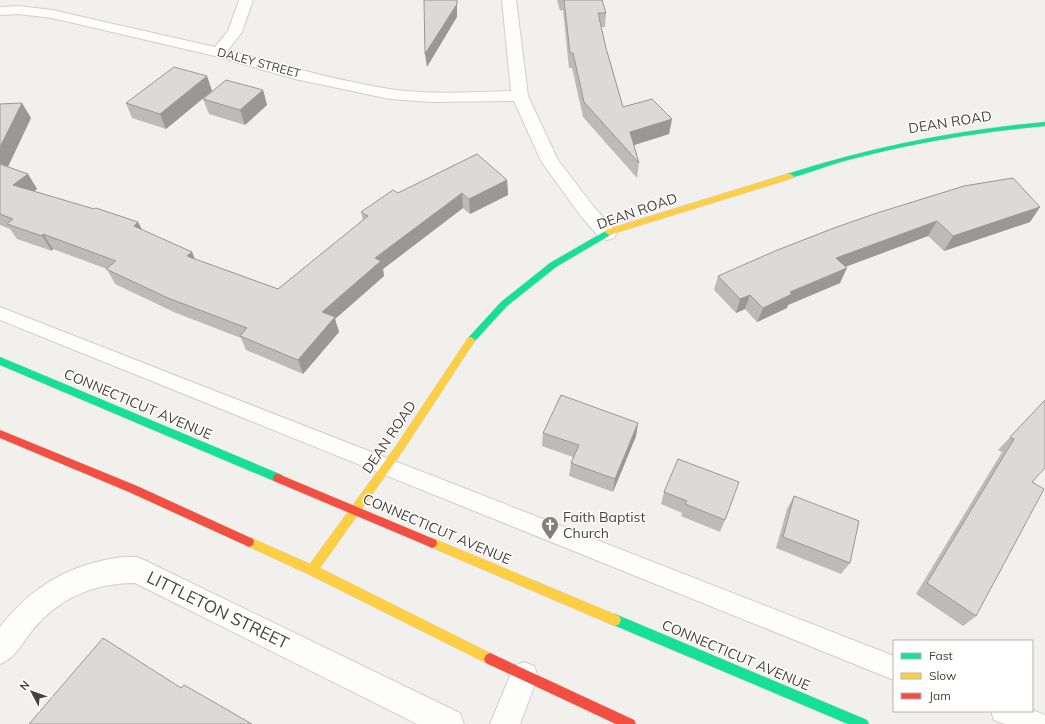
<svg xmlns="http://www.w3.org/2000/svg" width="1045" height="724" viewBox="0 0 1045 724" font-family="Mulish,sans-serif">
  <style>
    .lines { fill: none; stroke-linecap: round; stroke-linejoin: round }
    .lane-casing { stroke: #d0cecb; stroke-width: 2 }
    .street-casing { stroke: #d0cecb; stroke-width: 2 }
    .fast-casing { stroke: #d0cdc5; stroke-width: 1 }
    .slow-casing { stroke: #d0cdc5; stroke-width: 1 }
    .jam-casing { stroke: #d0cdc5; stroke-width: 1 }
    .lane { fill: #fdfdfc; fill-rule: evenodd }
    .street { fill: #fdfdfc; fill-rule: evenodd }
    .fast { fill: #16e098; fill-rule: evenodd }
    .slow { fill: #ffcf43; fill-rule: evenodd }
    .jam { fill: #f24e42; fill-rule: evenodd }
    .wall { fill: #bdbbb8 }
    .shaded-wall { fill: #9a9896 }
    .building { fill: #dcd9d6; stroke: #9a9896 }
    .labels { text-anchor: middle; stroke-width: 3; stroke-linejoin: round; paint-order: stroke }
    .far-street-label { font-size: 12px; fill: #484239; stroke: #fff }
    .street-label { font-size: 14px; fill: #484239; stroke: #fff }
    .poi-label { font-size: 14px; fill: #484239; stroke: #fff; text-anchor: start }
    .near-street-label { font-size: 17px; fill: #484239; stroke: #fff }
  </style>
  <rect width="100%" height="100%" fill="#f2f0ed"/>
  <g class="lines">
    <defs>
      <path id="lane" d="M0,307L894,656V680L0,320Z
        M1032,710L1045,715V724H1005L994,720L991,711Z"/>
      <path id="street" d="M239,0H253L242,32L228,50C281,65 335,80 389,89C429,95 471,92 511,91L502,0H516L528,96L558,160L594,207L617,233L614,238L607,240L600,238L580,215L541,161L514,101L431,102L390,99L295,79L215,56L52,18L18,14L0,15V7L18,6L52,10L215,47L228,31Z
        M124,557H137L146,561L460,713L464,724H417L135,583C93,583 57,599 31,632C21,645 15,658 0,664V627C32,586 71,563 124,557Z
        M524,662L534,666L538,676L520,724H490L514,666Z"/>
      <path id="fast" d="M1045,122V126C978,132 913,143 848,160C828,165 810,173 790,178L786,176L787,174C872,147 957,130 1045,122Z
        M609,229L613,232L612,234L556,267L507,306L474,342H468L467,340L468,338L501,302L550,263Z
        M0,357L282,475L283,478L282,481L278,482L274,481L0,365Z
        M615,614L867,720L869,724H848L611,624L609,620L611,616Z"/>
      <path id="slow" d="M787,174H790L794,176L793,178L612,234L609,235L605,232L606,230Z
        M471,337L475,340L474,342L402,452L320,568L494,655L496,659L494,663L490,665L308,574L245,545L244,542L245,539L249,537L310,564L396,446L468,338Z
        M432,538L619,616L621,620L619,624L615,626L428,546L427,543L428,540Z"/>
      <path id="jam" d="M0,430L137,486L253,539L254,542L253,545L249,547L245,545L129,492L0,438Z
        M278,474L436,540L437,543L436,546L432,548L428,546L274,481L273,478L274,475Z
        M490,653L634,720L636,724H616L486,663L484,659L486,655Z"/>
    </defs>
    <!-- lane casing -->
    <use href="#lane" class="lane-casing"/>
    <!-- street casing -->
    <use href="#street" class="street-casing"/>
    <!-- fast casing -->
    <use href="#fast" class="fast-casing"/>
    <!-- slow casing -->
    <use href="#slow" class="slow-casing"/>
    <!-- jam casing -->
    <use href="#jam" class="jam-casing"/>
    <!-- lane -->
    <use href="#lane" class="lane"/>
    <!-- street -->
    <use href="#street" class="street"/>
    <!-- fast -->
    <use href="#fast" class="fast"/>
    <!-- slow -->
    <use href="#slow" class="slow"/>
    <!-- jam -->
    <use href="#jam" class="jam"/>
  </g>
  <!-- wall -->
  <path class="wall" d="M557,0H602L606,13L605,27H601L606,48L623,107L672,119L669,134L634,145L639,163L637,178L583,117L572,68H569L563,10L560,11Z
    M207,76L212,91L166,129L132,118L126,103Z
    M263,90L267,105L245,125L209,114L203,99Z
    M0,104L31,118L8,167L28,174L37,189L34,191L142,230L192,252L195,259L278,289L363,220L361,212L398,193L507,180L508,195L470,214L463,208L383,269L384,276L335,319L339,332L303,374L246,350L241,338L176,313L115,284L107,269L53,249L52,251L17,239L10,229L0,225Z
    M964,186L1040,207L1030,222L944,251L928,236L845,267L840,283L788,305L787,308L757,322L745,309L736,313L714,290L718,276Z
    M1045,400L1032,482L976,616L963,626L916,594L1002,452L998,450Z
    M638,423L636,436L613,492L569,476L571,463L573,457L542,446L543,433Z
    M678,459L725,520L720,532L681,516L682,513L661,504L664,492Z
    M794,496L850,563L841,574L776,548L787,509Z"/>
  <!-- shaded-wall -->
  <path class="shaded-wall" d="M457,0V17L427,67L425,54Z
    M207,76L212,91L166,129L160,114Z
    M263,90L267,105L245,125L240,110Z
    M22,103L31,118L3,177L0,172V147Z
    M672,119L669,134L628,147L630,132Z
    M28,174L37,189L23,200L13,185Z
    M507,180L508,195L470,214L469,199Z
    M462,193L463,208L383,269L384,276L335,319L339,332L303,374L298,360L322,312L375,258Z
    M1040,207L1030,222L944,251L953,236Z
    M937,221L928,236L829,273L836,258Z
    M138,222L146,237L134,226Z
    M43,234L53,249L52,251L42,236Z
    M192,252L198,267L187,256Z
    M847,268L840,283L788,305L787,308L757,322L763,308L790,292Z
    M750,295L745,309L736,313L740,299Z
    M638,423L636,436L613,492L615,479Z"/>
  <!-- building -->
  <path class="building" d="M424,0H457V4L425,54Z
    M564,0H602L606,13H598L606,48L623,107L652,99L672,119L630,132L639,163L584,102L573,53H570Z
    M174,67L207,76L160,114L126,103Z
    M226,80L263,90L240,110L203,99Z
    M22,103L0,147V104Z
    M477,154L507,180L469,199L462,193L375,258L381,261L322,312L335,317L298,360L240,336L247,328L168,298L106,269L116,261L43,234L42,236L7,224L13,219L0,214V164L28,174L13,185L94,209L96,208L138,222L134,226L192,252L187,256L278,289L368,216L361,212L393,190L398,193Z
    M1013,178L1040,207L953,236L937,221L836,258L847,268L790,292L792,294L763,308L750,295L740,299L718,276L775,251L834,228L874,214L964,186Z
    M561,395L638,423L615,479L571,463L579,445L543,433Z
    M1045,400V468L1032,482L1044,489L976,616L927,583L1014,439L1010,437Z
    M678,459L739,482L725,520L685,504L687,501L664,492Z
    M794,496L859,521L850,563L783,537Z
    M103,638L181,688L184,685L252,724H29Z"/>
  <!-- icons -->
  <defs>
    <symbol id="church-pin" viewBox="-11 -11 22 30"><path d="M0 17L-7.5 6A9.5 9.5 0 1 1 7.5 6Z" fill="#847f78" stroke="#fff"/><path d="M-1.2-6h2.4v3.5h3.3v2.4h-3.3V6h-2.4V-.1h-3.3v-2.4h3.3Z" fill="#fff"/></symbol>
  </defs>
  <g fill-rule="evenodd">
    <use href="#church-pin" x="540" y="515" width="20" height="27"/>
  </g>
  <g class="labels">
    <!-- far-street labels -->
    <g class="far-street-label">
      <text transform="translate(259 63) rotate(15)" y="4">DALEY STREET</text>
    </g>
    <!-- street labels -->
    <g class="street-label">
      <text transform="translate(950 122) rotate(-9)" y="5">DEAN ROAD</text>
      <text transform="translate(637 211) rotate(-19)" y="5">DEAN ROAD</text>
      <text transform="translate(138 404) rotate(23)" y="5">CONNECTICUT AVENUE</text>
      <text transform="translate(389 437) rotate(-56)" y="5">DEAN ROAD</text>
      <text transform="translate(437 529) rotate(23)" y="5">CONNECTICUT AVENUE</text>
      <text transform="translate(736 655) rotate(23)" y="5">CONNECTICUT AVENUE</text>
    </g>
    <!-- poi labels -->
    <g class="poi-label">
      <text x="563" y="522">Faith Baptist<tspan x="563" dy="16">Church</tspan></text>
    </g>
    <!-- near-street labels -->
    <g class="near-street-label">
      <text transform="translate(218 610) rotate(26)" y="6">LITTLETON STREET</text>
    </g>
  </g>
  <!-- legend -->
  <rect x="893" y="640" width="140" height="72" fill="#ffffff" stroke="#b6b3b0"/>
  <rect x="901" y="653" width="20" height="6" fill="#16e098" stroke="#b6b3b0"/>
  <text x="929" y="660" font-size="12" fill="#484239">Fast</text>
  <rect x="901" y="673" width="20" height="6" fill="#ffcf43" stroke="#b6b3b0"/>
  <text x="929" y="680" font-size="12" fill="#484239">Slow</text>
  <rect x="901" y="693" width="20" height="6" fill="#f24e42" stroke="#b6b3b0"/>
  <text x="929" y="700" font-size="12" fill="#484239">Jam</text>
  <!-- north arrow -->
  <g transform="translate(32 692) rotate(311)" stroke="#ffffff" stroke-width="3" paint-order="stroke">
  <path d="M0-3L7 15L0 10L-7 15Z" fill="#484239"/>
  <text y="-6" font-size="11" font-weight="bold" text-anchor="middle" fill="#484239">N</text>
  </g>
</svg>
